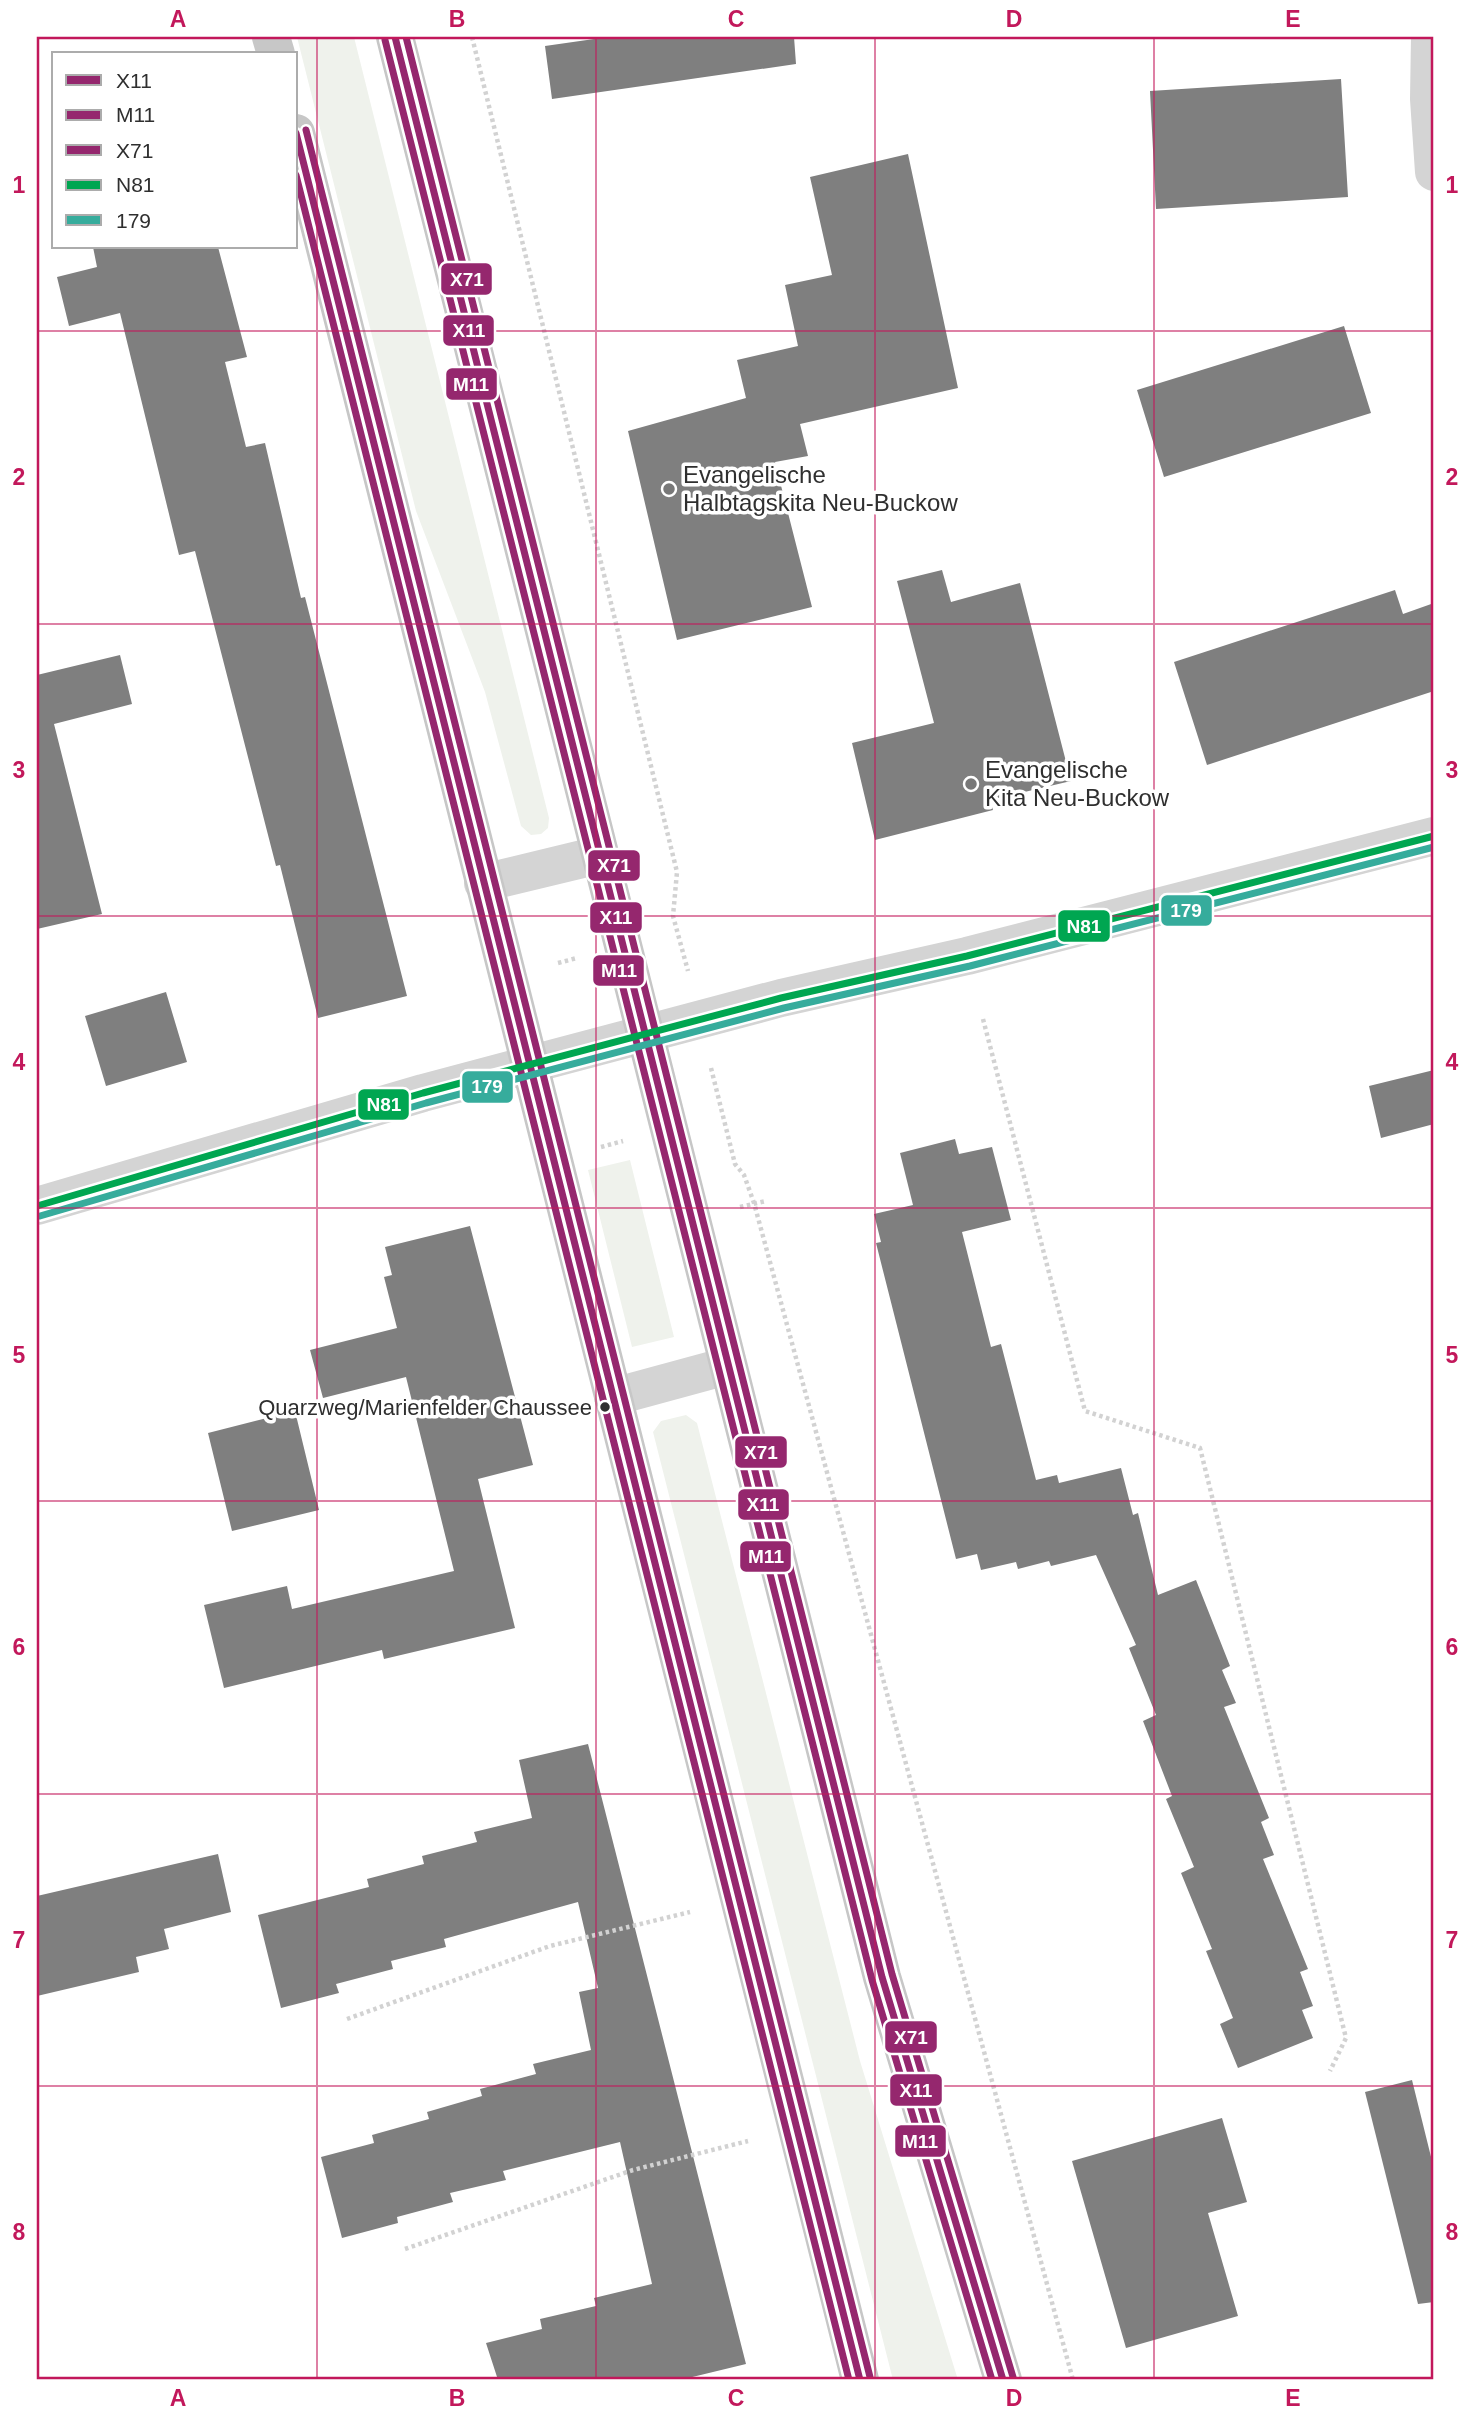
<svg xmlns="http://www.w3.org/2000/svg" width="1471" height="2417" viewBox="0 0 1471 2417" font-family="Arial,sans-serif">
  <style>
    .green { fill: #eff2ec }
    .building { fill: #7f7f7f }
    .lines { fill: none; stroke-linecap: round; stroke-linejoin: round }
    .path { stroke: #d2d2d2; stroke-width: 4.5; stroke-dasharray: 3.5 3.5; stroke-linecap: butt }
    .minor { stroke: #d4d4d4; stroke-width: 38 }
    .major { stroke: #c7c7c7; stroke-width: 38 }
    .bus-1-casing { stroke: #fff; stroke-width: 12 }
    .bus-2-casing { stroke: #fff; stroke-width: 12 }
    .bus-3-casing { stroke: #fff; stroke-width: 12 }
    .bus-4-casing { stroke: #fff; stroke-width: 12 }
    .bus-5-casing { stroke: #fff; stroke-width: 12 }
    .bus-1 { stroke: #95276e; stroke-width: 7 }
    .bus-2 { stroke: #95276e; stroke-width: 7 }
    .bus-3 { stroke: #95276e; stroke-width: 7 }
    .bus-4 { stroke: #00a651; stroke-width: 7 }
    .bus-5 { stroke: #36ac9c; stroke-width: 7 }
    .grid { fill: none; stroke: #c2185b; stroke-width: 2; stroke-opacity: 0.55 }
    .poi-dot { fill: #787878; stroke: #fff; stroke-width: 2.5 }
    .bus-dot { fill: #2f2f2f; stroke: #fff; stroke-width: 2.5 }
    .labels { text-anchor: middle; stroke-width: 7; stroke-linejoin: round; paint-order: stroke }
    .bus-label { font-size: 22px; fill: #2f2f2f; stroke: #fff; text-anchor: end }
    .poi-label { font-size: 24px; fill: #2f2f2f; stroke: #fff; text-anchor: start }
    .line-badge { stroke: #fff; stroke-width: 2.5 }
    .badge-label { font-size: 19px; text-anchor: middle; font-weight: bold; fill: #fff }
    .neatline { fill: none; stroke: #c2185b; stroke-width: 2.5 }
    .grid-label { font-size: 23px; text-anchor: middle; font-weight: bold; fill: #c2185b }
  </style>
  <rect width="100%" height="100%" fill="#fff"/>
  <!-- green -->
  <path class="green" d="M297,37H354L549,818L548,828L541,834L531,835L521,826L485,692L416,511Z
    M630,1160L674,1337L632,1347L588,1170Z
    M686,1415L697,1423L860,2061L958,2380H893L653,1432L661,1421Z"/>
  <!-- building -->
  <path class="building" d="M608,37H794L796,64L552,99L545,46Z
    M1341,79L1348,197L1156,209L1150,91Z
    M908,154L958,388L800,424L808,456L775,462L812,607L677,640L628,431L746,398L737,360L798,346L785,285L832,275L810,177Z
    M93,247H218L247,357L225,362L246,447L265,443L301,598L305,597L407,996L318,1018L280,865L276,866L195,551L179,555L120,313L69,326L57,277L97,267Z
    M1344,326L1371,413L1164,477L1137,390Z
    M942,570L951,602L1020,583L1071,781L990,800L993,810L875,840L852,743L934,723L897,581Z
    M1395,590L1403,614L1434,603V691L1207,765L1174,662Z
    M120,655L132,704L54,724L102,914L37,929V675Z
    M166,992L187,1062L106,1086L85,1016Z
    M1434,1070V1124L1381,1138L1369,1086Z
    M955,1139L959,1154L992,1147L1011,1220L962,1232L991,1347L1001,1344L1036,1480L1057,1475L1059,1483L1121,1468L1133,1515L1138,1513L1158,1595L1196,1580L1230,1666L1222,1670L1236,1703L1224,1707L1269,1818L1261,1822L1274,1855L1263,1859L1308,1969L1300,1972L1313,2006L1302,2010L1313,2038L1238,2068L1220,2024L1233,2018L1206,1951L1212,1949L1181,1873L1194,1867L1166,1799L1172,1796L1143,1721L1156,1715L1129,1648L1136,1645L1096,1555L1051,1566L1049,1561L1018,1569L1016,1562L981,1570L977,1554L956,1559L876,1243L881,1242L874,1214L913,1205L900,1153Z
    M470,1226L533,1465L478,1479L515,1628L384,1659L382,1650L224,1688L204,1605L287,1586L292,1609L454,1571L406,1377L323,1398L310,1350L397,1328L384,1277L392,1275L385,1247Z
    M295,1411L319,1510L232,1531L208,1433Z
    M588,1744L746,2364L680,2380H498L486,2343L542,2329L540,2319L596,2306L594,2298L652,2284L620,2142L503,2171L506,2180L450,2193L453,2202L397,2217L398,2223L342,2238L321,2157L374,2143L372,2135L429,2119L427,2112L482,2096L480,2089L536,2074L533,2064L591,2050L579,1992L598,1988L578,1902L444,1939L446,1947L391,1961L393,1969L336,1984L339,1993L281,2008L258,1915L369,1887L367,1879L424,1864L422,1856L477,1842L474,1832L532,1818L519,1760Z
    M218,1854L231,1912L164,1929L169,1949L136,1957L139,1972L37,1996V1896Z
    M1412,2080L1434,2169V2302L1418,2304L1365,2092Z
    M1222,2118L1247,2202L1208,2213L1238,2316L1126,2348L1072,2161Z"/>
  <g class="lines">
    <!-- path -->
    <path class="path" d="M472,37L677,872L673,916L688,971
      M558,963L577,958
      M983,1019L1085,1411L1200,1448L1346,2038L1330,2071
      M711,1068L735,1164L744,1175L754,1203L1073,2380
      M601,1147L623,1141
      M740,1207L766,1201
      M347,2019L550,1946L690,1912
      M405,2249L633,2170L748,2141"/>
    <!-- minor -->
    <path class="minor" d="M1430,37L1429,99L1434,172
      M483,883L599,855
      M37,1206L423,1093L781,998L967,956L1434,836
      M613,1397L727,1366"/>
    <!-- major -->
    <path class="major" d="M271,37L276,54
      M395,37L882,1977L1003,2380
      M296,133L860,2380"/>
    <defs>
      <path id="bus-1" d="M395,37L882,1977L1003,2380
        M296,133L860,2380"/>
      <path id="bus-2" d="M385,40L872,1980L992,2380
        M296,175L849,2380"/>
      <path id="bus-3" d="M406,37L892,1974L1013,2377
        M306,130L870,2377"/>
      <path id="bus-4" d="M37,1206L423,1093L781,998L967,956L1434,836"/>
      <path id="bus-5" d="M40,1216L426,1103L784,1008L970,966L1434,847"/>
    </defs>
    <!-- bus-1 casing -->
    <use href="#bus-1" class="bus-1-casing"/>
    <!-- bus-2 casing -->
    <use href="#bus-2" class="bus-2-casing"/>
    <!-- bus-3 casing -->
    <use href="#bus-3" class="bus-3-casing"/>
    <!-- bus-4 casing -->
    <use href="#bus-4" class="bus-4-casing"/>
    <!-- bus-5 casing -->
    <use href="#bus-5" class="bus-5-casing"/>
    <!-- bus-1 -->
    <use href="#bus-1" class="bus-1"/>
    <!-- bus-2 -->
    <use href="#bus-2" class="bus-2"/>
    <!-- bus-3 -->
    <use href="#bus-3" class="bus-3"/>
    <!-- bus-4 -->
    <use href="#bus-4" class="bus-4"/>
    <!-- bus-5 -->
    <use href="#bus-5" class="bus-5"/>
  </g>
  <!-- grid -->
  <path class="grid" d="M317,37V2380M596,37V2380M875,37V2380M1154,37V2380M37,331H1434M37,624H1434M37,916H1434M37,1208H1434M37,1501H1434M37,1794H1434M37,2086H1434"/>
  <!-- markers -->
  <g class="poi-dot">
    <circle cx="669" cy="489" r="7"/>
    <circle cx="971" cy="784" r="7"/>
  </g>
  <circle class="bus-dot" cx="605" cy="1407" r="6"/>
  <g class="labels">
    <!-- bus labels -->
    <g class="bus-label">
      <text x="592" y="1415">Quarzweg/Marienfelder Chaussee</text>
    </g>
    <!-- poi labels -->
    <g class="poi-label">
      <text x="683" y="483">Evangelische<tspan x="683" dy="28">Halbtagskita Neu-Buckow</tspan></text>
      <text x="985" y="778">Evangelische<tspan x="985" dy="28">Kita Neu-Buckow</tspan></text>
    </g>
  </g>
  <g class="line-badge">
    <rect x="440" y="262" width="53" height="34" rx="7" fill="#95276e"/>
    <rect x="442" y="314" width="53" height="33" rx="7" fill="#95276e"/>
    <rect x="445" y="367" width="53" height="34" rx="7" fill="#95276e"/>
    <rect x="587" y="849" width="54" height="33" rx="7" fill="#95276e"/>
    <rect x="1160" y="894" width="53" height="33" rx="7" fill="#36ac9c"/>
    <rect x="589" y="901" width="54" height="33" rx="7" fill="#95276e"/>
    <rect x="1057" y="909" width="54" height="34" rx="7" fill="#00a651"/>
    <rect x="592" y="954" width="53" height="33" rx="7" fill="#95276e"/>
    <rect x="461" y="1070" width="53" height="34" rx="7" fill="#36ac9c"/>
    <rect x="357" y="1088" width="53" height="33" rx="7" fill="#00a651"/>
    <rect x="734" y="1435" width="54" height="34" rx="7" fill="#95276e"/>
    <rect x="737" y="1488" width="53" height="33" rx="7" fill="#95276e"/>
    <rect x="739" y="1540" width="53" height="33" rx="7" fill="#95276e"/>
    <rect x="884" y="2020" width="54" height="34" rx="7" fill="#95276e"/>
    <rect x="889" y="2073" width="54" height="34" rx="7" fill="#95276e"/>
    <rect x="894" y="2124" width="53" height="34" rx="7" fill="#95276e"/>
  </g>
  <g class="badge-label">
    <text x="467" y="286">X71</text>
    <text x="469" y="337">X11</text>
    <text x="471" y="391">M11</text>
    <text x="614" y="872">X71</text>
    <text x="1186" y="917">179</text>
    <text x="616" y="924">X11</text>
    <text x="1084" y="933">N81</text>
    <text x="619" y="977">M11</text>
    <text x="487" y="1093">179</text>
    <text x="384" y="1111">N81</text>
    <text x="761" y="1459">X71</text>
    <text x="763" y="1511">X11</text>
    <text x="766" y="1563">M11</text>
    <text x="911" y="2044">X71</text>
    <text x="916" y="2097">X11</text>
    <text x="920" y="2148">M11</text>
  </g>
  <!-- border -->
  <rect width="1471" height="2417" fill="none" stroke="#ffffff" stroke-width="77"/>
  <!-- legend -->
  <rect x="52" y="52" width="245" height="196" fill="#ffffff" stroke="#acacac" stroke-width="2"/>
  <rect x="66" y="75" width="35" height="10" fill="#95276e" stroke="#acacac" stroke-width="2"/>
  <text x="116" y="88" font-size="21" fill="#2f2f2f">X11</text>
  <rect x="66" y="110" width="35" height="10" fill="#95276e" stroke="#acacac" stroke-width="2"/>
  <text x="116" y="122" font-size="21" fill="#2f2f2f">M11</text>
  <rect x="66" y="145" width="35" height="10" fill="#95276e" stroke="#acacac" stroke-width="2"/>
  <text x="116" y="158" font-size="21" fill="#2f2f2f">X71</text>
  <rect x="66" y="180" width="35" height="10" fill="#00a651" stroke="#acacac" stroke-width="2"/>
  <text x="116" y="192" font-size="21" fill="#2f2f2f">N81</text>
  <rect x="66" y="215" width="35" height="10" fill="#36ac9c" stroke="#acacac" stroke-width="2"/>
  <text x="116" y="228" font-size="21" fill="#2f2f2f">179</text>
  <rect x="38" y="38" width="1394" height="2340" class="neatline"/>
  <g class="grid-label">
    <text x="178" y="27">A</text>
    <text x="457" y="27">B</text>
    <text x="736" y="27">C</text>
    <text x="1014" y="27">D</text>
    <text x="1293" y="27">E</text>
    <text x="19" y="193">1</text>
    <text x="1452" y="193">1</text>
    <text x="19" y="485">2</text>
    <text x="1452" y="485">2</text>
    <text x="19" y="778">3</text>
    <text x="1452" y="778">3</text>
    <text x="19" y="1070">4</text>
    <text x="1452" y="1070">4</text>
    <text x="19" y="1363">5</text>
    <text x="1452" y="1363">5</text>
    <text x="19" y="1655">6</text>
    <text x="1452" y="1655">6</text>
    <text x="19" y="1948">7</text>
    <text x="1452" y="1948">7</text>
    <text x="19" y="2240">8</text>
    <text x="1452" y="2240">8</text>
    <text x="178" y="2406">A</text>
    <text x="457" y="2406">B</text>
    <text x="736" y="2406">C</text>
    <text x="1014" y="2406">D</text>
    <text x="1293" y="2406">E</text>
  </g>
</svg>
